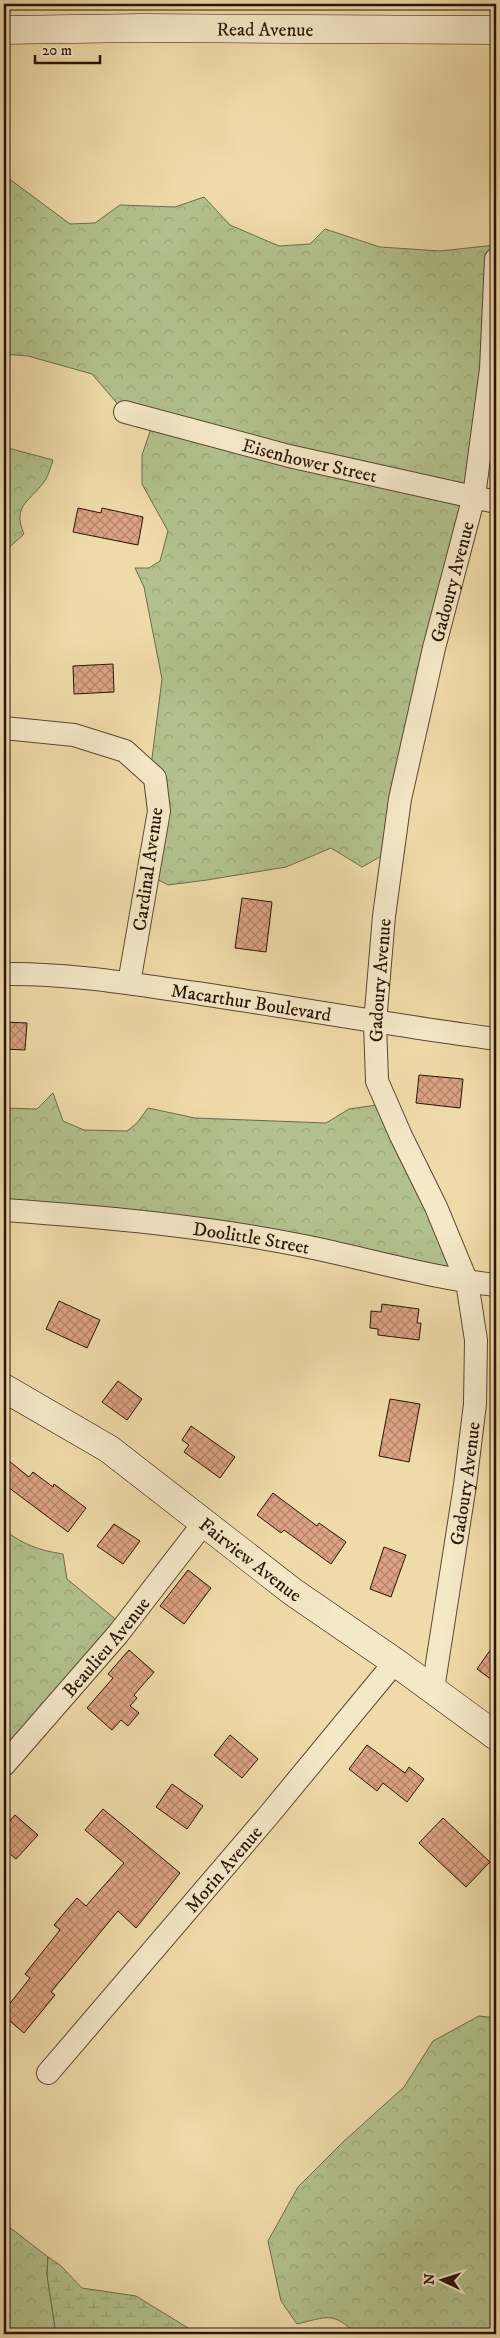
<svg xmlns="http://www.w3.org/2000/svg" width="500" height="2338" viewBox="0 0 500 2338" font-family="'IM FELL DW Pica',serif">
  <style>
    .forest { fill: url(#forest-crowns); stroke: #6e6a4c }
    .wetland { fill: url(#wetland-marsh); stroke: #6e6a4c }
    .building { fill: url(#building-cross-hatch); stroke: #29130a }
    .lines { fill: none; stroke-linecap: round; stroke-linejoin: round }
    .street-casing { stroke: #5a4532; stroke-width: 24 }
    .secondary-casing { stroke: #29130a; stroke-width: 29 }
    .street { stroke: #f5e8c7; stroke-width: 22 }
    .secondary { stroke: #f5e8c7; stroke-width: 28 }
    .labels { text-anchor: middle; stroke-width: 4; stroke-linejoin: round; paint-order: stroke }
    .street-label { font-size: 19px; fill: #29130a; stroke: #f5e8c7 }
  </style>
  <defs>
    <pattern id="forest-crowns" width="20" height="18" patternUnits="userSpaceOnUse" patternTransform="scale(1.25)"><rect width="20" height="18" fill="#b2c18d"/><path d="M2 6a3 3 0 1 1 6 0M12 15a3 3 0 1 1 6 0" fill="none" stroke="#99a578"/></pattern>
    <pattern id="wetland-marsh" width="20" height="14" patternUnits="userSpaceOnUse" patternTransform="scale(1.25)"><rect width="20" height="14" fill="#b2c18d"/><path d="M1 5h8M5 5V1M11 12h8M15 12V8" fill="none" stroke="#99a578"/></pattern>
    <pattern id="building-cross-hatch" width="8" height="8" patternUnits="userSpaceOnUse" patternTransform="scale(1.25)"><rect width="8" height="8" fill="#dca283"/><path d="M0 0l8 8M0 8l8-8" fill="none" stroke="#b28369"/></pattern>
  </defs>
  <rect width="100%" height="100%" fill="#efdba9"/>
  <filter id="stains"><feTurbulence type="fractalNoise" baseFrequency=".004" numOctaves="4"/><feColorMatrix values="0 0 0 0 .2 0 0 0 0 .09 0 0 0 0 .02 0 0 0 .5 -.17"/></filter>
  <radialGradient id="worn" r=".72"><stop offset=".6" stop-color="#630" stop-opacity="0"/><stop offset="1" stop-color="#630" stop-opacity=".3"/></radialGradient>
  <!-- forest -->
  <path class="forest" d="M4,175L70,224L95,223L120,205L175,207L204,197L230,225L279,246L310,244L325,229L380,247L440,251L496,245V405L394,849L362,867L331,848L286,867L207,880L168,885L147,874L150,774L162,679L144,587L135,568H149L160,561L168,531L142,484V455L153,423L122,409L92,374L28,356L4,354Z
    M4,447L53,460C51,466 49,473 46,479C32,501 11,504 24,534L4,552Z
    M53,1093L63,1121L84,1130L127,1131L137,1123L148,1108L195,1118L326,1123L349,1109L384,1104L459,1269L4,1209V1108L37,1109Z
    M4,1530C25,1545 37,1550 63,1554L67,1579L120,1623L13,1747L4,1737Z
    M479,2016L496,2018V2334H356C333,2311 327,2317 297,2324L281,2301L268,2241L298,2187L343,2142L404,2087L433,2041Z
    M4,2223L48,2257L47,2275L56,2334H4Z"/>
  <!-- wetland -->
  <path class="wetland" d="M48,2257L60,2265L82,2288L136,2296L198,2334H56L47,2275Z"/>
  <!-- building -->
  <path class="building" d="M78,508L101,513L102,508L143,517L138,545L73,532Z
    M113,664L114,692L74,694L73,666Z
    M242,898L272,902L266,952L235,948Z
    M4,1022L27,1023L25,1050L4,1049Z
    M419,1075L463,1079L460,1108L416,1103Z
    M59,1301L100,1320L87,1348L46,1329Z
    M382,1304L419,1309L417,1323H421L419,1340L378,1335V1329L370,1328L371,1311L381,1312Z
    M118,1381L142,1399L127,1420L102,1402Z
    M390,1399L420,1404L409,1462L379,1456Z
    M191,1426L235,1457L220,1478L184,1452L189,1445L182,1440Z
    M4,1457L29,1477L33,1472L53,1487L54,1484L86,1508L68,1532L4,1484Z
    M273,1493L317,1526L319,1523L346,1542L331,1564L284,1530L281,1533L257,1515Z
    M114,1524L140,1541L123,1564L97,1546Z
    M384,1547L406,1555L391,1597L370,1589Z
    M188,1570L211,1588L184,1624L160,1606Z
    M496,1642V1683L477,1669Z
    M129,1650L154,1672L134,1695L137,1698L130,1706L139,1713L128,1726L121,1720L112,1730L87,1708L113,1678L108,1674Z
    M230,1735L258,1759L242,1778L214,1755Z
    M367,1745L405,1773L409,1767L424,1779L407,1802L383,1783L377,1791L349,1769Z
    M172,1784L203,1806L187,1829L156,1807Z
    M103,1809L180,1873L136,1928L118,1911L51,1992L55,1995L24,2033L4,2016V2011L30,1978L25,1974L60,1930L54,1925L77,1898L86,1906L124,1863L85,1830Z
    M15,1815L38,1835L16,1859L4,1849V1828Z
    M443,1818L490,1862L466,1887L419,1843Z"/>
  <g class="lines">
    <defs>
      <g id="street">
        <path id="s1" d="M125,412L289,456L496,502"/>
        <path d="M4,728L74,735L125,751L155,778L159,811L129,983"/>
        <path id="s2" d="M4,974C68,973 133,984 196,993C296,1008 396,1026 496,1039"/>
        <path id="s3" d="M4,1210C104,1217 205,1226 304,1246C368,1259 431,1278 496,1285"/>
        <path id="s4" d="M433,1689L465,1485L475,1404L476,1340L467,1282L436,1207L401,1136L377,1081L375,1023L384,916L400,799L434,648L474,496L491,369L496,259"/>
        <path id="s5" d="M4,1765L118,1634L203,1524"/>
        <path id="s6" d="M48,2073L268,1816L395,1662"/>
      </g>
      <g id="secondary">
        <path id="s7" d="M4,30L142,28L496,30"/>
        <path id="s8" d="M4,1388L109,1449L293,1592L395,1662L496,1736"/>
      </g>
    </defs>
    <!-- street casing -->
    <use href="#street" class="street-casing"/>
    <!-- secondary casing -->
    <use href="#secondary" class="secondary-casing"/>
    <!-- street -->
    <use href="#street" class="street"/>
    <!-- secondary -->
    <use href="#secondary" class="secondary"/>
  </g>
  <g class="labels">
    <!-- street labels -->
    <g class="street-label">
      <text dy="7" stroke="none"><textPath href="#s7" startOffset="261">Read Avenue</textPath></text>
      <text dy="7" stroke="none"><textPath href="#s1" startOffset="191">Eisenhower Street</textPath></text>
      <text dy="7" stroke="none"><textPath href="#s4" startOffset="1138">Gadoury Avenue</textPath></text>
      <text transform="translate(147 869) rotate(-82)" y="7">Cardinal Avenue</text>
      <text dy="7" stroke="none"><textPath href="#s4" startOffset="732">Gadoury Avenue</textPath></text>
      <text dy="7" stroke="none"><textPath href="#s2" startOffset="249">Macarthur Boulevard</textPath></text>
      <text dy="7" stroke="none"><textPath href="#s3" startOffset="249">Doolittle Street</textPath></text>
      <text dy="7" stroke="none"><textPath href="#s4" startOffset="208">Gadoury Avenue</textPath></text>
      <text dy="7" stroke="none"><textPath href="#s8" startOffset="301">Fairview Avenue</textPath></text>
      <text dy="7" stroke="none"><textPath href="#s5" startOffset="156">Beaulieu Avenue</textPath></text>
      <text dy="7" stroke="none"><textPath href="#s6" startOffset="269">Morin Avenue</textPath></text>
    </g>
  </g>
  <!-- margin -->
  <rect width="500" height="2338" fill="none" stroke="#efdba9" stroke-width="20"/>
  <rect x="5" y="5" width="490" height="2328" fill="none" stroke="#29130a" stroke-width="2.5"/>
  <rect x="10" y="10" width="480" height="2318" fill="none" stroke="#29130a"/>
  <!-- north arrow -->
  <g transform="translate(442 2280) rotate(274)" stroke="#f5e8c7" stroke-width="4" paint-order="stroke">
  <path d="M0-4L9 19L0 12L-9 19Z" fill="#29130a"/>
  <text y="-8" font-size="14" font-weight="bold" text-anchor="middle" fill="#29130a">N</text>
  </g>
  <!-- scale -->
  <path d="M35 55v8h65v-8" fill="none" stroke="#29130a" stroke-width="2.5"/>
  <text x="42" y="55" font-size="15" fill="#29130a" stroke="#f5e8c7" stroke-width="4" paint-order="stroke">20 m</text>
  <rect width="100%" height="100%" filter="url(#stains)"/>
  <rect width="100%" height="100%" fill="url(#worn)"/>
</svg>
